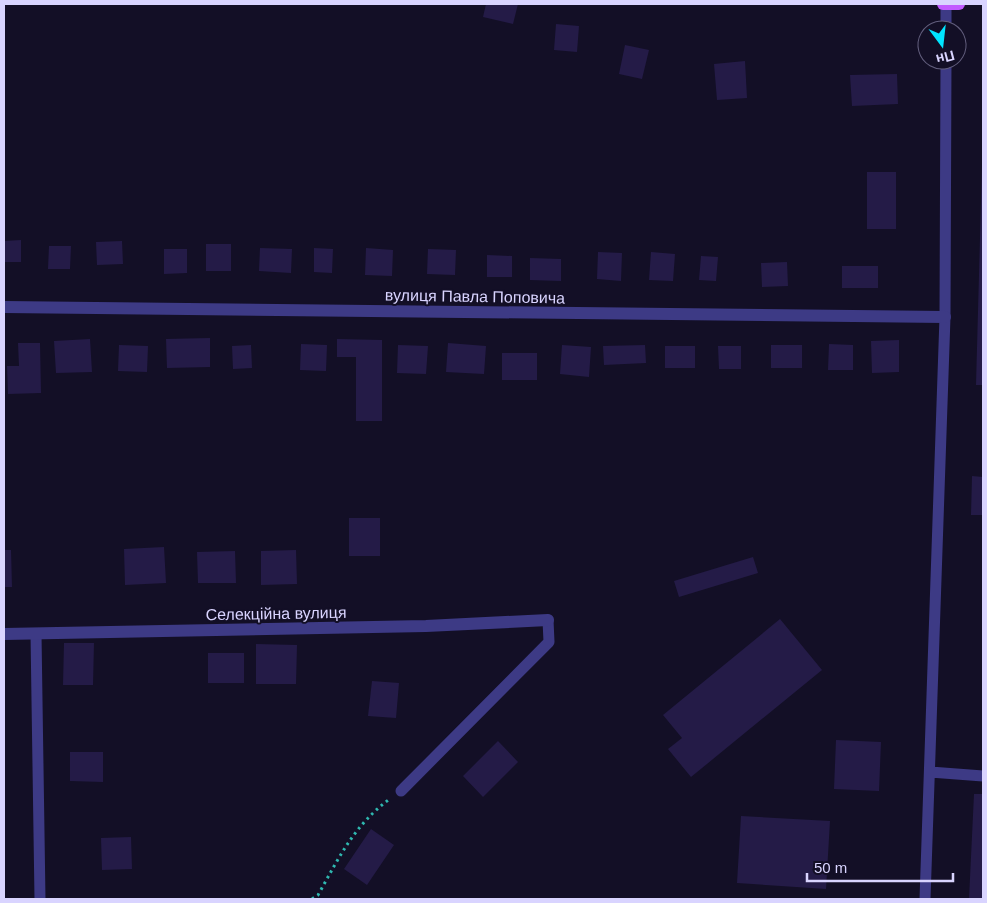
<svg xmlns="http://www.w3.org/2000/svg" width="987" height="903" viewBox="0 0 987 903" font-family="Helvetica,sans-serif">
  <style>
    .building { fill: #241b47 }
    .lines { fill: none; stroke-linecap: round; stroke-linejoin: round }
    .path { stroke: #2fb8b0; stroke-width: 3; stroke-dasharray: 2.5 4; stroke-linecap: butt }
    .lane { stroke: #3d3a85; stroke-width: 11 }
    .street { stroke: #3d3a85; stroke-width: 12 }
    .primary { stroke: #c25bff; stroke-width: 12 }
    .labels { text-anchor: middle; stroke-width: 4; stroke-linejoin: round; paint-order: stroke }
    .street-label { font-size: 16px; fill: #d9d4ff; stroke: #130f26 }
  </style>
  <rect width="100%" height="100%" fill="#130f26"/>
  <!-- building -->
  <path class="building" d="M486,4H518L513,24L483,17Z
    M556,24L579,26L577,52L554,50Z
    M625,45L649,50L642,79L619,74Z
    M745,61L747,98L717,100L714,64Z
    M897,74L898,104L852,106L850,75Z
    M982,164H983V385H976Z
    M867,172H896V229H867Z
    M21,240V262H4V241Z
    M122,241L123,264L97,265L96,242Z
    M206,244H231V271H206Z
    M49,246H71L70,269H48Z
    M260,248L292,249L291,273L259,271Z
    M314,248L333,249L332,273L314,272Z
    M366,248L393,250L392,276L365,275Z
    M164,249H187V273L164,274Z
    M428,249L456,250L455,275L427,274Z
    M598,252L622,253L621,281L597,279Z
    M651,252L675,254L673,281L649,280Z
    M487,255L512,256V277H487Z
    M701,256L718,257L716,281L699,280Z
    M530,258L561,259V281L530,280Z
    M787,262L788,286L762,287L761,263Z
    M842,266H878V288H842Z
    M210,338V367L167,368L166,339Z
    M90,339L92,372L56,373L54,341Z
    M337,339L382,340V421H356V357H337Z
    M899,340V372L872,373L871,341Z
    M18,343H40L41,393L8,394L7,366H19Z
    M448,343L486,346L484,374L446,372Z
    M301,344L327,345L326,371L300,370Z
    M829,344L853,345V370H828Z
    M119,345L148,346L147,372L118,371Z
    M251,345L252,368L233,369L232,346Z
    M398,345L428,346L426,374L397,373Z
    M562,345L591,347L589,377L560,374Z
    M645,345L646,363L604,365L603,346Z
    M771,345H802V368H771Z
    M665,346H695V368H665Z
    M718,346H741V369H719Z
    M502,353H537V380H502Z
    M972,476L983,477V515H971Z
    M349,518H380V556H349Z
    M164,547L166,583L125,585L124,549Z
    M4,550H11L12,587H4Z
    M296,550L297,584L261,585V551Z
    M235,551L236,583H198L197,552Z
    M753,557L758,573L679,597L674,581Z
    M780,619L822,670L691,777L668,749L682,738L663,715Z
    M64,643H94L93,685H63Z
    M256,644L297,645L296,684H256Z
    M208,653H244V683H208Z
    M372,681L399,683L396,718L368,716Z
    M836,740L881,742L879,791L834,789Z
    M498,741L518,762L483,797L463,776Z
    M70,752H103V782L70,781Z
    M974,794H983V899H969Z
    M741,816L830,821L826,889L737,883Z
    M371,829L394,845L367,885L344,869Z
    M131,837L132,869L102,870L101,838Z"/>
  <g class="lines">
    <!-- path -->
    <path class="path" d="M312,899L318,895C340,856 354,825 391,798"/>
    <!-- lane -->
    <path class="lane" d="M946,30V4
      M36,634L40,899
      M930,772L983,776
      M401,791L549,642L548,620
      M925,899L945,317L946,60"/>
    <!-- street -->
    <path class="street" d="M4,307L945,317
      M4,634L426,626L548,620"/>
    <!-- primary -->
    <path class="primary" d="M943,4H959"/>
  </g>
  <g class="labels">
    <!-- street labels -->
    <g class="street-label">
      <text transform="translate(475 296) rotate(1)" y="6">вулиця Павла Поповича</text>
      <text transform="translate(276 613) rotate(-1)" y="6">Селекційна вулиця</text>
    </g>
  </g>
  <!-- border -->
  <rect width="987" height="903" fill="none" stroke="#d9d4ff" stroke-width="10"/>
  <!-- north arrow -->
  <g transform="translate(942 45) rotate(165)"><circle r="24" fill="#130f26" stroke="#625e7d"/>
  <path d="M0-4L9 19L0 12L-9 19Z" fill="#00e5ff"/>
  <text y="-8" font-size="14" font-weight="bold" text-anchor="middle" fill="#d9d4ff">Пн</text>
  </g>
  <!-- scale -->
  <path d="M807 873v8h146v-8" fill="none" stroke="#d9d4ff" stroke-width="2.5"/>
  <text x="814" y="873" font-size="15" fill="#d9d4ff" stroke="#130f26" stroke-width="4" paint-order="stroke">50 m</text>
</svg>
